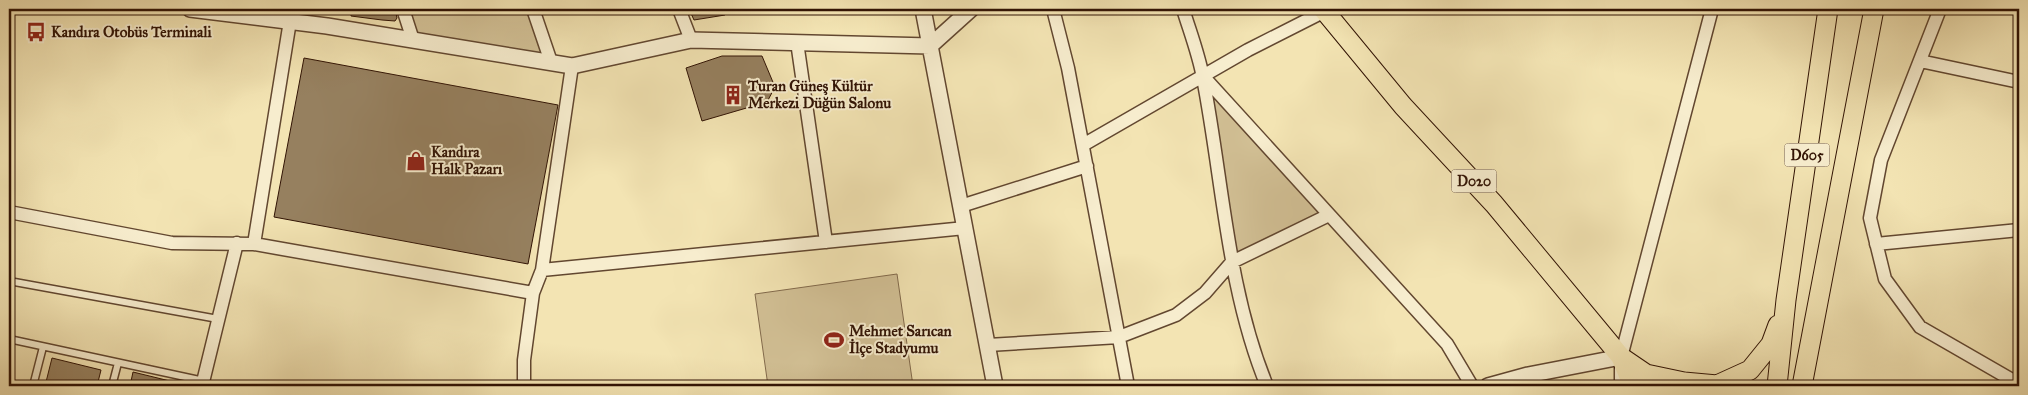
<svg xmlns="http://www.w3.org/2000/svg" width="2028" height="395" viewBox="0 0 2028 395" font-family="'IM FELL Great Primer',serif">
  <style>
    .green { fill: #d2c095; stroke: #826a4c }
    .building { fill: #96805f; stroke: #311304 }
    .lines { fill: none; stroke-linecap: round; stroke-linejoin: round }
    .service-casing { stroke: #624730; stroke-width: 9 }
    .minor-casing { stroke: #624730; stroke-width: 15 }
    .tertiary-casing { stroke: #624730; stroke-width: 18 }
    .primary-casing { stroke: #311304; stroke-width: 21 }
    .service { stroke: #f7edce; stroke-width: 6 }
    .minor { stroke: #f7edce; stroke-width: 12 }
    .tertiary { stroke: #f7edce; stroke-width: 15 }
    .primary { stroke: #f3e4b3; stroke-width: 19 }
    .labels { text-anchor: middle; stroke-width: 4; stroke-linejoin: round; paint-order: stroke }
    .shield { fill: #f7edce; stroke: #6c5441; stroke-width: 1 }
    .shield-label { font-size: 14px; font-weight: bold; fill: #311304 }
    .poi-label { font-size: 15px; font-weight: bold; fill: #311304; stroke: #f7edce; text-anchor: start }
  </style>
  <rect width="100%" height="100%" fill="#f3e4b3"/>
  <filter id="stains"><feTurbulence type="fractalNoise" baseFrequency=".004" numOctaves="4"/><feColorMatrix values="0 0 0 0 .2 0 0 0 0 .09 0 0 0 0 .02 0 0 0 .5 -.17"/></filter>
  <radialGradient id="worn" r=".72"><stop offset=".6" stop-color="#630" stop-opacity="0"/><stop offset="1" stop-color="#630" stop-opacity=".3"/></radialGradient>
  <!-- green -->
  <path class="green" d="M403,9H533L551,62L413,40Z
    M1203,76L1329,215L1232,262Z
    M897,274L913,386H768L755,294Z"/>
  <!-- building -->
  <path class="building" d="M351,9H395L397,18L395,21L382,20L351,16Z
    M689,9H725V15L694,20Z
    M722,56H762L775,87L767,102L702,121L686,68Z
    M304,58L558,105L528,264L274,217Z
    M52,358L101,370L97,386H45Z
    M133,372L174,382L173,386H130Z"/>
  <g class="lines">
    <defs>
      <path id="service" d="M9,281L218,319
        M9,339L204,381
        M33,386L43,347
        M112,386L118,363"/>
      <path id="minor" d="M403,9L413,40
        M533,9L551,62
        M679,9L691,40
        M1053,9L1068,68L1128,386
        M1183,9C1190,32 1199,55 1203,78C1223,181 1227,289 1267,386
        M1940,9L1881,160L1870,218L1885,279L1920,327L2019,384
        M797,42L826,242
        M1920,61L2019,82
        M1203,76L1447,344L1472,386
        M1083,145L1248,50L1325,11
        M961,206L1087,166
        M9,212L172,243L254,244L533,293
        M254,244L290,21
        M1876,244L2019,230
        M542,270L572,66
        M988,345L1119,337L1176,315L1205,293L1232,262L1329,215
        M202,386L237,243
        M524,386V360L533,293L542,270L965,228
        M1621,386V357L1712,9"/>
      <path id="tertiary" d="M190,9L327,26L572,66L691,40L930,46L971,9
        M923,9L995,386
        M1488,386L1528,375L1621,357"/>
      <path id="primary" d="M1323,9L1403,106L1494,204L1621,357L1646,374L1655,386
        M1621,357L1633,386
        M1646,374L1684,382L1717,385L1750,370L1771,344L1778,325
        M1777,386L1786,300L1828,9
        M1802,386L1874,9"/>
    </defs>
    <!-- service casing -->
    <use href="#service" class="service-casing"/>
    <!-- minor casing -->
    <use href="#minor" class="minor-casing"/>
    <!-- tertiary casing -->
    <use href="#tertiary" class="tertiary-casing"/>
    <!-- primary casing -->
    <use href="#primary" class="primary-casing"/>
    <!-- service -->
    <use href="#service" class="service"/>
    <!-- minor -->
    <use href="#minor" class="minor"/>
    <!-- tertiary -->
    <use href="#tertiary" class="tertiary"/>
    <!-- primary -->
    <use href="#primary" class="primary"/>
  </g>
  <!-- icons -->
  <defs>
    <symbol id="bus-bare" viewBox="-9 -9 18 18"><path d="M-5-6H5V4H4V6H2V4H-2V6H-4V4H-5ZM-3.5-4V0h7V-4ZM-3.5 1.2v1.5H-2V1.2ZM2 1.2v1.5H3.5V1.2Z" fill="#8f2418" stroke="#f7edce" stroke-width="2.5" paint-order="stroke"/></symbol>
    <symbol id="building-bare" viewBox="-9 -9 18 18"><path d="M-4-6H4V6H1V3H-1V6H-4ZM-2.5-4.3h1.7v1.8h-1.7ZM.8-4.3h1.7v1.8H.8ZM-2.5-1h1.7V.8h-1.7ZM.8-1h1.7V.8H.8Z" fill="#8f2418" stroke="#f7edce" stroke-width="2.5" paint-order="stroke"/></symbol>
    <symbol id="shop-bare" viewBox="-9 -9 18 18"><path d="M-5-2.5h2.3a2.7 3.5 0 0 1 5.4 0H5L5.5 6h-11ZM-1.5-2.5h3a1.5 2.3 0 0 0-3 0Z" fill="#8f2418" stroke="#f7edce" stroke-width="2.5" paint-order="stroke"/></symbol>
    <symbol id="stadium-bare" viewBox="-9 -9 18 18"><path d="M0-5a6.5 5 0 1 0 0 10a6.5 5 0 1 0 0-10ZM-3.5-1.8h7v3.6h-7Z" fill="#8f2418" stroke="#f7edce" stroke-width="2.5" paint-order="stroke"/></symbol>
  </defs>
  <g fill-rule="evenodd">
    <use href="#bus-bare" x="22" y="18" width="28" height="28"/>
    <use href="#building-bare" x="719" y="81" width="28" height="28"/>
    <use href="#shop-bare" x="402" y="147" width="28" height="28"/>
    <use href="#stadium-bare" x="820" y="326" width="28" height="28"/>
  </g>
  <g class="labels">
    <!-- shield labels -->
    <g class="shield">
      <rect x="1784.5" y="143.5" width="45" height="23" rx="4"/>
      <rect x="1451.5" y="169.5" width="45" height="23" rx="4"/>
    </g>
    <g class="shield-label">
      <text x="1807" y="160">D605</text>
      <text x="1474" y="186">D020</text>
    </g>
    <!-- poi labels -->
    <g class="poi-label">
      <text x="51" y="37">Kandıra Otobüs Terminali</text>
      <text x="748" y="91">Turan Güneş Kültür<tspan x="748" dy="17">Merkezi Düğün Salonu</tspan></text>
      <text x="431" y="157">Kandıra<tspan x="431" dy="17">Halk Pazarı</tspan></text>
      <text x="849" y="336">Mehmet Sarıcan<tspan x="849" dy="17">İlçe Stadyumu</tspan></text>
    </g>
  </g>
  <!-- margin -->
  <rect width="2028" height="395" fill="none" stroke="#f3e4b3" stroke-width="30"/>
  <rect x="10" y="10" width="2008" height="375" fill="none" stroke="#311304" stroke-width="2.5"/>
  <rect x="15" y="15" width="1998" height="365" fill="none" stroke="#311304"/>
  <rect width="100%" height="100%" filter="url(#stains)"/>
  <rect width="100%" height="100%" fill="url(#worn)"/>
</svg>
